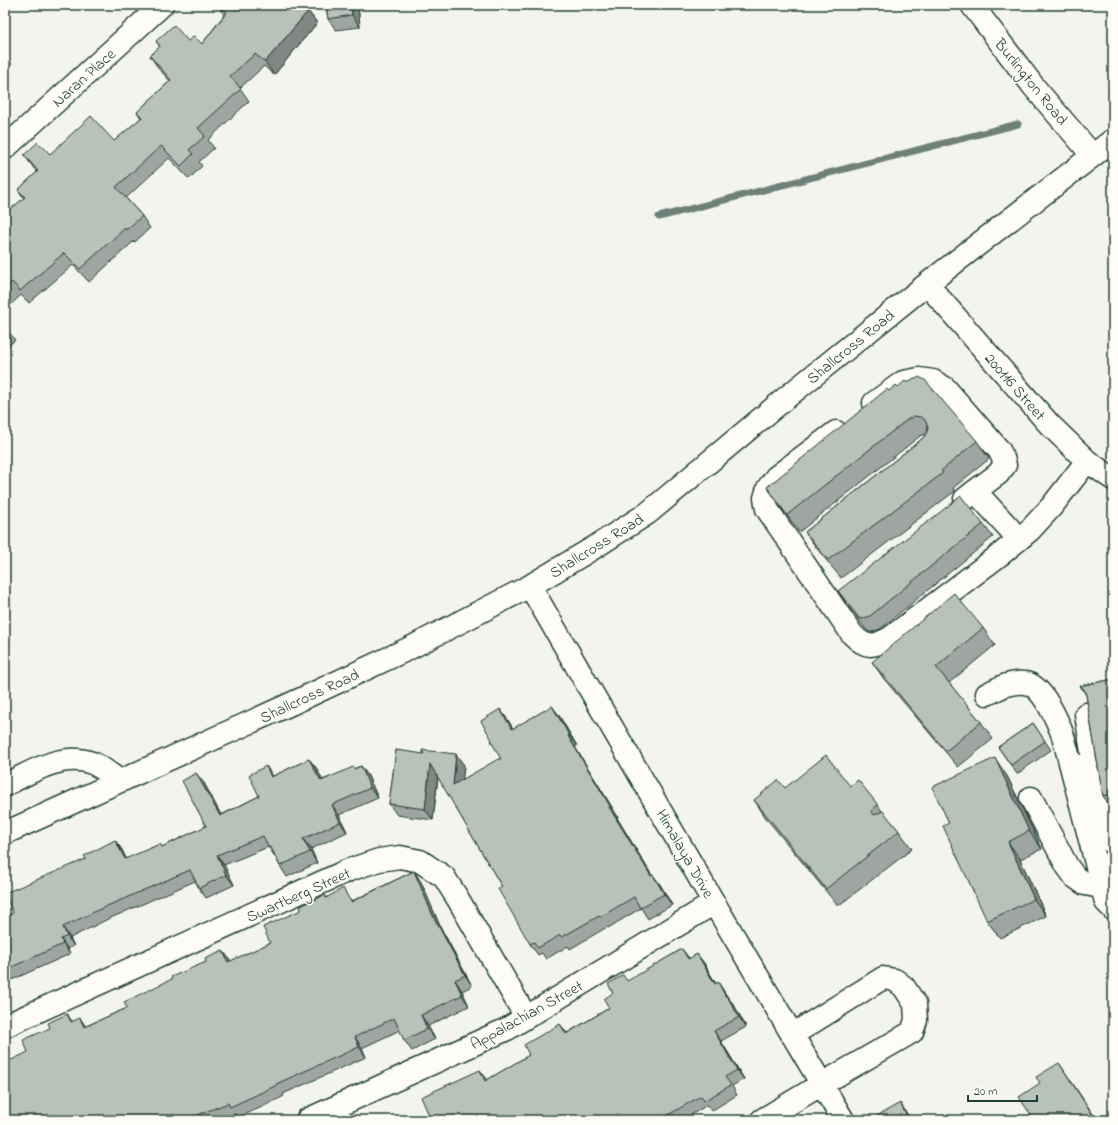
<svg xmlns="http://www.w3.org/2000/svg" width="1118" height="1125" viewBox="0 0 1118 1125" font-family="'Indie Flower',sans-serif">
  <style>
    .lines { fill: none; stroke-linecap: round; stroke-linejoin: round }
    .stream { stroke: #6e8179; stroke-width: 7 }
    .minor-casing { stroke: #1f3d34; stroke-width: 25 }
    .minor { stroke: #fdfcf7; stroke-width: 22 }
    .wall { fill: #9fa6a1; stroke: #1f3d34 }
    .shaded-wall { fill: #828783; stroke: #1f3d34 }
    .building { fill: #b9c1bb; stroke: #1f3d34 }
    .labels { text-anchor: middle; stroke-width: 3; stroke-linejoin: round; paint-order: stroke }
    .street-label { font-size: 16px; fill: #1f3d34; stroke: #fdfcf7 }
  </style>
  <rect width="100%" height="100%" fill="#f4f4ef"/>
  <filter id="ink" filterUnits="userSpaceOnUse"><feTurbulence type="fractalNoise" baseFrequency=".025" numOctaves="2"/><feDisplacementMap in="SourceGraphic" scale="8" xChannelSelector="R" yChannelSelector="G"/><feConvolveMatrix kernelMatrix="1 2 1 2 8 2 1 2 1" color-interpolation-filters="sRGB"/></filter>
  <g filter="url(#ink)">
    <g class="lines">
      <!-- stream -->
      <path class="stream" d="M659,217L1018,124"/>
      <defs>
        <path id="minor" d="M972,5L1034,87L1093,156
          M5,148L162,5
          M927,284L1049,424L1087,461L1113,479
          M874,403L903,382L919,379L933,381L945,388L999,450L1003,458L1005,465L998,474L975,491
          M836,432L776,477L768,488L765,498L767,509L852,634C866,649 873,647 890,638L1001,554L1030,530L1052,506L1087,461
          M965,499L975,491L1019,539
          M530,586L714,903L843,1120
          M987,694C999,688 1011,681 1025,683C1043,685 1059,724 1064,739L1106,902L1113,909
          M1086,714L1094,765
          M1071,766L1094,765C1098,788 1101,823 1113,843
          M5,785C31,772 62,752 92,763C101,766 112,776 120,781
          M1031,798L1067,866L1075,877L1085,884L1101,887
          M5,833L295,702L410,648L530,586L595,547L648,513L787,397L927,284L1113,140
          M5,1026L349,870L379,860L400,857L420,861L444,877L458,899L526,1017
          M307,1120L507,1029L714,903
          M762,1120L822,1084L912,1032L916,1020L915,1004L904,987L895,980L883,978L792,1035"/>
      </defs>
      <!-- minor casing -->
      <use href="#minor" class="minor-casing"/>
      <!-- minor -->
      <use href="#minor" class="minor"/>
    </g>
    <!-- wall -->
    <path class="wall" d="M217,5H302L308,11L317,23L274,75L264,66L240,88L249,101L208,140L214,148L199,162L202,166L189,179L169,158L126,198L142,216L150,228L135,242L134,241L89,282L73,265L29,303L21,295L5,310V214L24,198L18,190L37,172L33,167L24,155L50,154L114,141L141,118L137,112L170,81L159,69L150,56L160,47L156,41H188L202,44L224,15Z
      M326,5H358L360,27L336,30L328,19Z
      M5,55L12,64L5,70Z
      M5,327L15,340L5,349Z
      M907,383L977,441L989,459L953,488L955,491L841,578L818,550L805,532L923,438L927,434L920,436L799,532L767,487L889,391Z
      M983,524L993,537L880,629L872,632H868L847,605L838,591Z
      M983,628L995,645L949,683L981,722L993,739L958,767L884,679L872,662Z
      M1113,679V810L1103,796L1086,695L1080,686Z
      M552,706L560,717L577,746L575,747L618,817L617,818L652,876L653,875L661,886L672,905L648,919L641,908L608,928L607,927L570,949L568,946L546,959L542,953L538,955L530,944L502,887L438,777L433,820L397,815L389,804L396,750L464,765L462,780L501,759L492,740L500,709L513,729Z
      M1033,723L1051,750L1017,774L998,747Z
      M309,759L317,769L322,780L361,766L368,776L378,798L339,815L347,832L311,849L317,863L287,877L280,866L276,858L268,847L224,865L234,885L206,898L199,888L195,881L106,920L70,938L74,946L68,949L70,954L7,982L5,979V917L13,913L86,859L115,840L122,850L126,859L160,844L162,847L206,826L204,783L221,815L259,796L273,776Z
      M1007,776L1042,849L1020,859L1046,916L1000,938L987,921Z
      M850,786L878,805L882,811L899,831L912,849L838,906L766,818L754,800L785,788Z
      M414,871L421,882L440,926L472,986L462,991L469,1006L428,1026L435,1039L412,1051L404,1040L400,1030L362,1048L366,1057L283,1094L284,1096L262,1107L237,1118L235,1114L220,1120H5L28,1052L50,1028L67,1014L72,1021L86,1026L127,1008L206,962L223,951L231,961L270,943L301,910L327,897L352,901Z
      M682,949L689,958L704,963L716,984L718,982L727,996L734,1005L746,1027L721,1041L744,1079L732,1086L737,1095L711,1111L707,1105L683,1120H431L487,1080L529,1055L560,1024L567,1033L609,1008L613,993L628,981Z"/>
    <!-- shaded-wall -->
    <path class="shaded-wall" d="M351,5H358L360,27L352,15Z
      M308,11L317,23L274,75L265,62Z
      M552,706L560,717L577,746L569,735Z
      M500,709L508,720L520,740L512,729Z
      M568,736L575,747L618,817L610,806Z
      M456,754L464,765L461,796L453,785Z
      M995,758L1007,776L1042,849L1029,831Z
      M309,759L317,769L328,791L321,781Z
      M430,764L438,775L433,820L425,809Z
      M266,766L273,776L271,777Z
      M361,766L368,776L378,798L370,788Z
      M196,773L204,783L227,826L220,816Z
      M332,805L339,815L347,832L340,822Z
      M609,807L617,818L659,887L651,876Z
      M303,839L311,849L317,863L310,852Z
      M115,840L122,850L132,870L125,859Z
      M1008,842L1020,859L1046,916L1034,899Z
      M217,855L224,865L234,885L226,875Z
      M414,871L421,882L440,926L472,986L465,975L433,916Z
      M653,875L661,886L672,905L664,894Z
      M63,927L70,938L74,946L67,936Z
      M61,939L68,949L70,954L63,944Z
      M223,951L231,961L228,962Z
      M697,954L704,963L721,994Z
      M455,980L462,991L469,1006L462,995Z
      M718,982L724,992L732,1006L726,997Z
      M727,996L734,1005L746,1027L739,1017Z
      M421,1015L428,1026L435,1039L427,1029Z
      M80,1018L87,1028L84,1027Z
      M714,1031L721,1041L744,1079L737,1070Z
      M355,1037L362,1048L366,1057L359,1047Z
      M1059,1063L1097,1120H1096Z
      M480,1070L487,1079L492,1090L485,1081Z
      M900,1103L906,1112L911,1120H909Z"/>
    <!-- building -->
    <path class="building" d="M218,5H302L308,11L265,62L255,54L230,76L241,89L198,128L205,136L189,150L193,154L181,166L161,146L116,187L142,216L126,230L125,228L80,269L64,253L20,291L12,282L5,289V214L25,197L18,190L38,171L24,155L38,142L50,154L91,116L114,141L142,117L137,112L171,80L150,56L160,46L156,41L174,25L188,41L194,36L202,44L227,12Z
      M326,5H351L352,15L328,19Z
      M919,377L925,380L977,441L941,471L943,473L828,560L805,532L923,438L927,433L928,427L925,420L921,417L914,416L908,419L787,515L767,487L887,389L889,391L896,385L898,387L905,381L907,383L914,378L916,379Z
      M961,496L983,524L870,616L862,619L859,618L838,591Z
      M954,593L983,628L936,667L981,722L946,751L872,662Z
      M1113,679V794L1103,796L1086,695L1084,689L1080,686Z
      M552,706L569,735L568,736L610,806L609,807L651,876L653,875L664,894L640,908L634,897L600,917L599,916L562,937L560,935L538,948L534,942L530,944L498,889L502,887L430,764L425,809L389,804L396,750L424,754L422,750L456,754L453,785L498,759H501L491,741L492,740L481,721L500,709L512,729Z
      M1033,723L1045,741L1011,765L998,747Z
      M826,755L850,786L858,780L878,805L871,811L874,815L883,811L899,831L826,889L754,800L778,780L785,788Z
      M995,758L1029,831L1008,842L1034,899L987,921L943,826L949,823L932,787Z
      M309,759L321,781L353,767L354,769L361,766L370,788L332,805L340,822L303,839L310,852L280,866L271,847L269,848L263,836L217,855L226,875L199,888L190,870L98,910L63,927L67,936L61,939L63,944L5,970V917L13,913L5,895V893L86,859L84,856L115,840L125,859L160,844L162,847L206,826L182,781L196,773L220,816L259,796L249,775L266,766L271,777Z
      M414,871L433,916L465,975L455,980L462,995L421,1015L427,1029L404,1040L394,1018L355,1037L359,1047L276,1084L277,1085L254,1096L230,1107L228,1103L185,1120H5V1063L28,1052L23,1040L50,1028L48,1023L67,1014L71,1022L80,1018L84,1027L127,1008L124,1002L172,979L171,977L206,962L205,959L223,951L228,962L270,943L263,927L301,910L300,906L325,895L326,898L343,888L351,902Z
      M682,949L688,959L697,954L715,984L718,982L726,997L727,996L739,1017L714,1031L737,1070L725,1077L731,1085L704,1101L701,1096L661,1119L662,1120H431L421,1097L480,1070L485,1081L529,1055L524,1045L560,1024L566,1034L609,1008L604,999L613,993L608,984L623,975L627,981Z
      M1059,1063L1096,1120H1039L1038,1118L1034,1120L1019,1097L1040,1083L1036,1077Z
      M900,1103L909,1120H879L877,1116Z"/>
  </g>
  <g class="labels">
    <!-- street labels -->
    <g class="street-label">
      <text transform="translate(83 77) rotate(-42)" y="6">Naran Place</text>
      <text transform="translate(1032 81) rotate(51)" y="6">Burlington Road</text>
      <text transform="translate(850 346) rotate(-39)" y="6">Shallcross Road</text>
      <text transform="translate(1016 386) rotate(49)" y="6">200116 Street</text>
      <text transform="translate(596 545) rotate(-32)" y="6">Shallcross Road</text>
      <text transform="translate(309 695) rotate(-25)" y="6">Shallcross Road</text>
      <text transform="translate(686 853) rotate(60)" y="6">Himalaya Drive</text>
      <text transform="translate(298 894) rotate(-24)" y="6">Swartberg Street</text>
      <text transform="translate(526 1014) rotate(-29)" y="6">Appalachian Street</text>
    </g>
  </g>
  <!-- margin -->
  <rect width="1118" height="1125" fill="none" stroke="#fdfcf7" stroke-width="20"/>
  <rect x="10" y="10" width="1098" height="1105" fill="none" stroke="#1f3d34" stroke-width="1.5" filter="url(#ink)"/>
  <!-- scale -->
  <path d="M968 1095v6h69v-6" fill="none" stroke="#1f3d34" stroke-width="2"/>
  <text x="974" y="1095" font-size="12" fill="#1f3d34" stroke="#fdfcf7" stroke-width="3" paint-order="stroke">20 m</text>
</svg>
